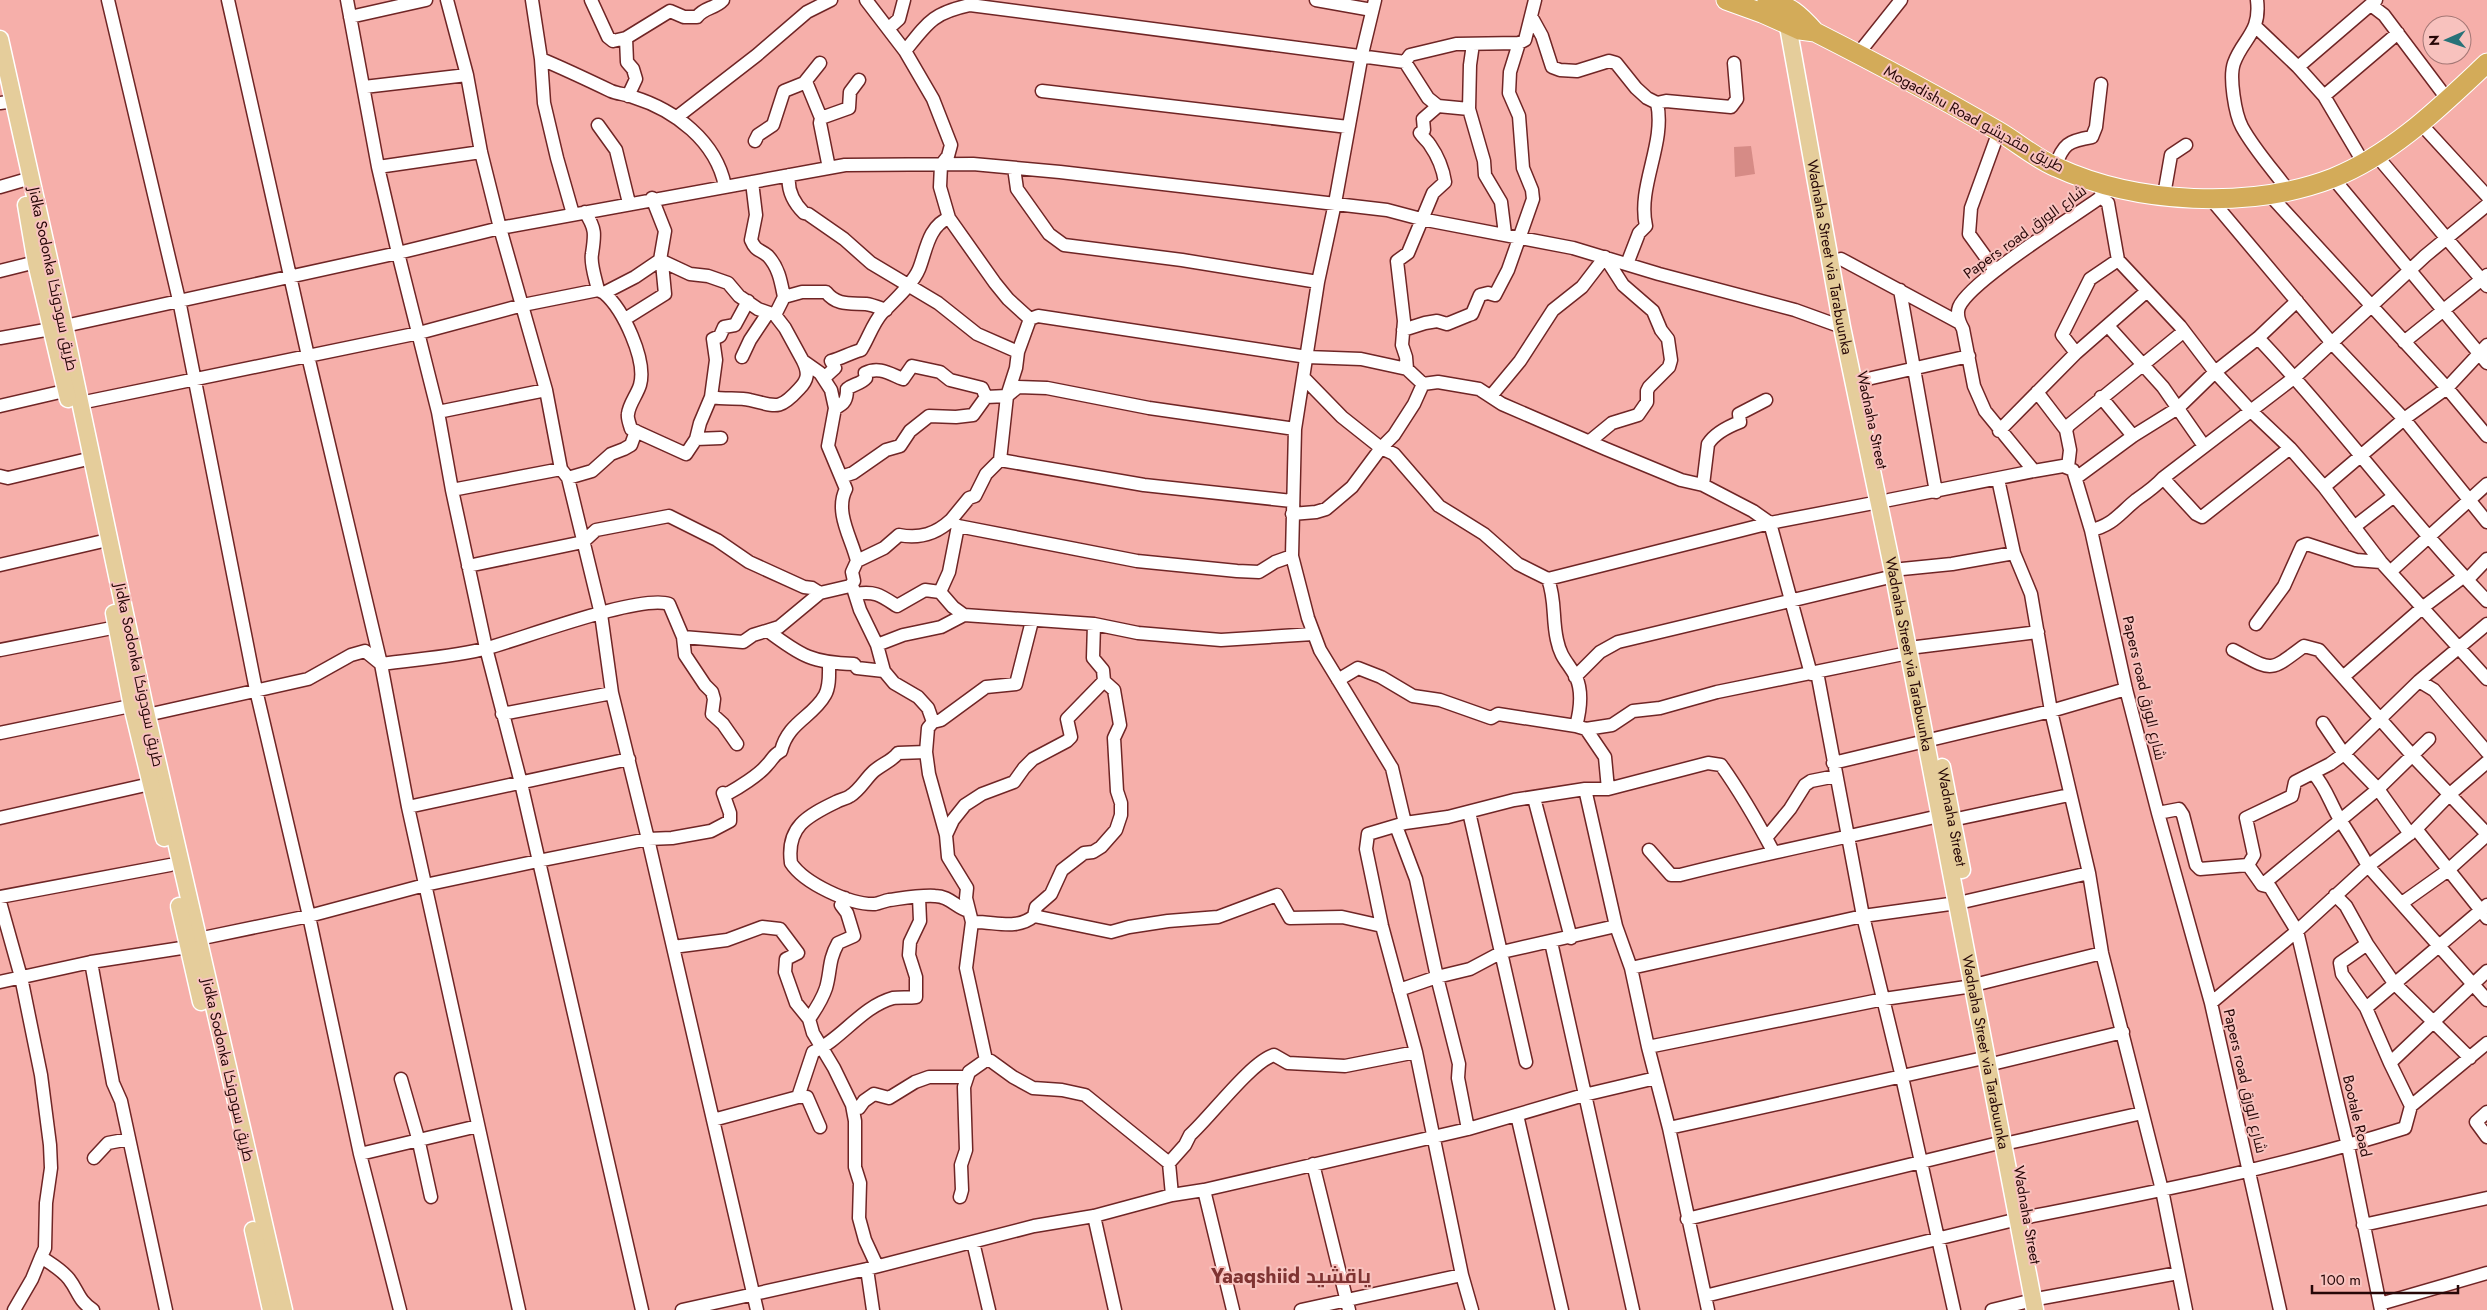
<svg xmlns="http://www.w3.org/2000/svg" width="2487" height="1310" viewBox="0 0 2487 1310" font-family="Jost,Cairo,sans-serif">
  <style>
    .green { fill: #d68b86 }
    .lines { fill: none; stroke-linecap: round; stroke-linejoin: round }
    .minor-casing { stroke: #6f2525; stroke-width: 15 }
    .major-casing { stroke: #fff; stroke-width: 19 }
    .highway-casing { stroke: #fff; stroke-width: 21 }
    .minor { stroke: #fff; stroke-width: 12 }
    .major { stroke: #e5cd9b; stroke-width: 16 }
    .highway { stroke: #d3ab59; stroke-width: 19 }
    .labels { text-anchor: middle; stroke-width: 4; stroke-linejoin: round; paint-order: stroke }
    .street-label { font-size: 15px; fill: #260707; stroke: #f8c2be }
    .district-label { font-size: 20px; font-weight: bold; fill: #7f3332; stroke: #f8c2be }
  </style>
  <rect width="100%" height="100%" fill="#f6afaa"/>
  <!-- green -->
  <path class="green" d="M1751,146L1755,174L1735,177L1734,147Z"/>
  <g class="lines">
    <defs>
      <path id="minor" d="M108,0L179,300L256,690L309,916L360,1154L400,1310
        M228,0L308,356L381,664L408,807L519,1310
        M347,0L378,167L398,253L438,412L452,490L486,648L521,783L642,1310
        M447,0L467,75L481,152L500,228L546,390L561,469L568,478L601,614L612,693L648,839L757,1310
        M532,0L541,59L544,103L557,158L573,214
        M591,0L608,37L613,41L626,38L627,62L633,69L636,79L628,96
        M866,0L905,51C928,22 933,13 970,5L1405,62L1410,55L1456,44L1519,43L1525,40L1535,0
        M1316,0L1372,10
        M1375,0L1362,54L1335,203L1318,282L1295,429L1292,556L1308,618L1320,650L1392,768L1405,823
        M2257,0C2261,33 2243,38 2234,63C2229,77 2235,114 2242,127C2254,149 2273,170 2288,190
        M2371,5L2384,15L2448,100
        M1531,16L1542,36L1552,67L1560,70L1577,71L1609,61L1616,63L1636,88L1647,98L1657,103C1666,144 1637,186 1646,226L1639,233L1627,264
        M350,17L426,0
        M2255,26L2298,67L2324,96L2363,162
        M889,28L899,19L904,0
        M626,38L670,11L684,17H697C704,7 715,9 723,0
        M1473,44L1470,65L1469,109L1484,161L1485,175L1501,202L1505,234
        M905,51L933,99L951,145L948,156L941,165L940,187L949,218L995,283L1008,299L1030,319
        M1858,54L1901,0
        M541,59C565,69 588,80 611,91C618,94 626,94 633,97C675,110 716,141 725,186
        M1405,62L1428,98L1438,106L1469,109
        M2298,67L2376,0
        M804,83L820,63
        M364,87L467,75
        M1042,91L1348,127
        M2324,96L2398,33
        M0,103L14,101
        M1657,103L1666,101L1731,107L1737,99L1734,63
        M677,117L757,55L807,12L831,0
        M2421,124L2487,196
        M598,125L616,150L629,203
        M755,141L758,135L773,125L784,91L804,83L807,84L821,118
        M2376,155L2487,286
        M378,167L481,152
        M2055,167C2063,144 2068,141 2092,137L2096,127L2101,84
        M829,168L820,123L821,118L849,108L850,92L859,80
        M1014,168L1017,189L1049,234L1064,245L1182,260L1318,282
        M789,175C787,190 793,202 804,213L808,214L844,239L871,263L938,303L977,334L1018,352
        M2333,178L2487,363
        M2102,184L2101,197L2108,203L2118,260L2180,326L2215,372L2250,410L2290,448L2324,487L2381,562L2487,679
        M0,187L31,178
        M2268,193L2447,388L2487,436
        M2164,195L2171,155L2186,145
        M2210,198L2331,342L2404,419L2487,522
        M585,212C596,229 595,234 592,254C590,264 596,280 598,290
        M1841,259L1958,322
        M660,260L690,274L708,276L728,283L739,296L758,309L775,315
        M1995,270L1969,234L1971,208L1999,131
        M0,271L44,260
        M1900,290L1936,492
        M604,293C623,309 647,360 640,385C637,395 629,404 628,414C627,418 630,425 631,429L686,454L696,439L700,423L711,397L716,360L713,339L720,336L724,327L735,325L748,301
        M784,297L802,292H826C837,306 850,303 866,304C873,305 880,308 886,310
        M625,319L665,294L662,263
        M2108,326L2163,387L2204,446
        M1403,330L1425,323L1437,321L1447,324L1469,315L1472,314L1480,295L1488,293L1495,295L1508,270L1533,199L1532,190L1523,168L1519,116L1509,93L1510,72L1519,43
        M0,338L51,329L398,253L500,228L845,165L973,164L1060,172L1387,210L1421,219L1573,248L1659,274L1795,310L1842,327
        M2258,338C2338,422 2406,517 2487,601
        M2404,342L2487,275
        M2076,353L2062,335L2090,279L2118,260
        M742,357L750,340L768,313
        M1407,369L1406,357L1402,345L1404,321L1397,261L1408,253L1433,193L1445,182C1443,169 1437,155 1430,145C1427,140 1423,138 1420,133L1424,130L1423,119L1438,106
        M824,378L835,368L831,361C842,358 850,353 861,350C868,339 873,323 882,313C893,302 913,284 919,269C926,252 928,226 949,218
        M1304,378L1342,417L1381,448L1394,454L1439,506L1484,534L1518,564L1548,579C1556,601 1552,618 1557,640C1561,659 1568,662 1576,677C1583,692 1580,711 1576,726L1586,729L1605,757L1608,789
        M1863,380L1969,356
        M2037,392L2066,430
        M1491,396L1520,361L1553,310L1582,287L1605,257L1623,285L1653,311L1661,330L1668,339L1671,360L1669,367L1649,387L1647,391V402L1638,415L1612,423L1590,441
        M711,397C725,400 739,397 750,400C776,406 779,411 799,389C808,380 809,373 803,361
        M2101,397L2133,436
        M80,403L419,333L523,305L598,290L604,293L635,277L660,260L665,231L652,198
        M0,406L73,389
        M835,408C845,404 847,399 847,389C853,384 861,384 866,378L865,373C879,366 890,374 903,379L912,366L940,372L950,380L982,388L986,397
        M438,412L546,390
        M1999,431L2076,353L2147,291
        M696,439L721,438
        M1000,460L1144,485L1292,501
        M2068,467L2070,450L2066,430L2069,425L2183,332
        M2034,471L1985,411L1974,386L1963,329C1959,322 1956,315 1959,307C1970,281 2072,218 2101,197
        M0,476L8,478L92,458
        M841,477L853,473L886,450L900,446L910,431L929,416L956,417L973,415L986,397L1007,396L1018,387L1047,388L1149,408L1295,429
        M568,478L592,471L611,454L624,449L631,445L636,431
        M2076,478L2133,436L2178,408L2215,372L2258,338L2297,301
        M2163,478L2196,514L2202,517L2290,448
        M1998,479L2014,553L2031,594L2051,711L2089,873L2102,953L2162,1190L2186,1310
        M1703,485L1708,444C1715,433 1727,427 1740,422L1739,414L1766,400
        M2324,487L2404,419L2447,388L2487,345
        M452,490L561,469
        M1889,500L2034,471L2063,466L2073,470L2091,530L2126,689L2158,813L2211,1003L2280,1310
        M1292,514L1316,512L1326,509L1352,487L1381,448L1394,435L1414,404L1423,384
        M958,526L1137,561L1237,571L1259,572L1275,562L1292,556
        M2354,527L2394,496
        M2091,530C2112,526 2120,513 2136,500C2146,493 2155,487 2163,478L2295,377L2425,256L2487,205
        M857,561L884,548L899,535C920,539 936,534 951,520
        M0,565L99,542
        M468,566L583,542L596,530L669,516L717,540L749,562L804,587L812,588L820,593L850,586L854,581L852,572L857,561C852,539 834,512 846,489L828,446L835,408L831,390L820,373L803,361L785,328L775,315L784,297C781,282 779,268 768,256C760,249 756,252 751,240L756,215L752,182
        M1902,569L1952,564L2014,553
        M2390,572L2487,484
        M1548,579L1770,523L1879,502
        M2467,580L2487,559
        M853,588L860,610L877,645L884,671L894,683L918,697L928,708L933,722
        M940,592L953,607L964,615
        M855,594C876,591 880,595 897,606L925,590L940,592L949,572L958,526L951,520L969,498L975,496L986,474L1000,460L1007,396L1016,368L1018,352L1030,319L1038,316L1307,357L1361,359L1407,369L1423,384L1438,382L1479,389L1502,404L1606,449L1681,480L1703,485L1753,511L1770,523L1811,674
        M2256,624L2284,586L2302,546L2307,544L2356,560L2381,562
        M768,631C801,656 813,663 854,664L857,668L884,671
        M683,637L743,642L753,635L779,627L820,593
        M877,645L903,635L941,627L964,615L1094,624L1138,633L1221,640L1313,634
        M1917,647L2038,632
        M0,650L117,627
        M2233,650C2273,671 2268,673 2304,646L2319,650L2411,754L2487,834
        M1817,672L1863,916L1902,1077L1954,1310
        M1575,677L1600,652L1618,642L1894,576
        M2343,677L2422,608L2463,577
        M1338,680L1358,668L1381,677L1413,696L1440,700L1491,718L1498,714L1576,726
        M2419,681L2434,690L2487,752
        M502,714L612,693
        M147,715L308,679L351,655L365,651L381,664C416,659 454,657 488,648C524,638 640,594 669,604L683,637L685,655L705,685L712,692L714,699L712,714L723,724L737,744
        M2323,723L2344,754L2378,789L2410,834
        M1586,729L1612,725L1633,711L1660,708L1717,692L1908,653
        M0,733L140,704
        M926,752L898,753C892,761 882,764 874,771C866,778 860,790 850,796C846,799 841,799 836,802C807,816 786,827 791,863C804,883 850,905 875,904C880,903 884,901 889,900C904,898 921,895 935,896C950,896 956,908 969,911
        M1833,763L2051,711L2126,689
        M2313,773C2326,787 2330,803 2339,818C2349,834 2359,849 2368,866L2487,1000
        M1585,789L1616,926L1631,968L1648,1047L1669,1128L1708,1310
        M1534,798L1571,938
        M408,807L629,759
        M1469,812L1526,1062
        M2158,813L2179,809L2183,815L2196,865L2200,869L2248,865
        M0,818L159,782
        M1952,820L2069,795
        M1396,826L1416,879L1437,977L1459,1064L1458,1078L1468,1129
        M2416,829L2487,918
        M946,835L953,820L965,805L982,794L1014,782L1024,768L1033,759L1067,741L1071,737L1067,719L1104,681L1103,670L1093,658L1094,624
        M1766,838L1790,809L1805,785L1811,781L1836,776
        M1649,850L1671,875H1680C1766,853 1853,836 1939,816
        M2262,885L2378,789L2429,739
        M2335,895L2346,906L2367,944L2394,983L2470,1058
        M0,897L170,865
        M1967,901L2089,873
        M0,902L21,977L41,1075L50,1145L51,1168L46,1203L45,1248L41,1257C51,1264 61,1269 69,1279C79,1292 78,1300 93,1310
        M2402,903L2447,871L2487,835
        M1034,916L1036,907L1051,894L1062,870L1084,853L1093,852L1101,847L1116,830L1121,815V803L1117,791L1114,738L1120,725L1114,690L1104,681
        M972,922C994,921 1016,931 1034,916L1111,932L1129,927L1168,921L1218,917L1277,895L1290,918L1342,917L1382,926
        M1551,942L1633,1310
        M2367,944L2340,963L2342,974L2366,1008L2390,1063
        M673,947L727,940L762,927L780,929L798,953L786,959L785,972L796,1003L809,1019L813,1033L834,1068L852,1105L855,1121V1167L860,1183L859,1218L865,1240L877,1266
        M91,962L113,1083L121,1101L166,1310
        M1631,968L1863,916L1957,903
        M0,982L91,962L188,947L198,939L309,916L425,885L538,861L648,839L672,838L711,831L730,821V813L723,793L727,794C738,788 759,775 767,765C773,759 773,755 781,751C788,722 813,717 825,695C830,686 829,674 829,664
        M1982,983L2102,953
        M1399,990L1437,977L1470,969L1502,952L1616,926
        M2211,1003L2297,931L2368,866L2416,829L2450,794L2487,762
        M2366,1008L2487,905
        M809,1019C816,1009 822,1000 826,988C831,971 828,961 838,943L854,936L847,913L841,905L845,898
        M1648,1047L1884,999L1973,986
        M986,1060L966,968L972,922L966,898L967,888L948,857L946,835L929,774L926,752L928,728L933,722L941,720L986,687L1016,684L1032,621
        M1996,1063L2123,1032
        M401,1079L418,1138L431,1197
        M798,1097L813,1052C842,1039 861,1007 893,998C899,997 909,998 916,997V977L909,955L910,942L920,921L919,897
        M852,1105L855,1108H859L864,1101L874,1094L889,1098L915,1082L929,1077H966
        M2411,1106L2390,1063L2487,971
        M2487,1112L2476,1122L2487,1137
        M1517,1115L1562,1310
        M713,1120L798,1097H807L820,1127
        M1669,1128L1988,1057
        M2013,1142L2142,1113
        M360,1154L478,1126
        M94,1158L108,1143L129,1139
        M1169,1163L1185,1145L1190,1135C1211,1116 1251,1062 1274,1055L1288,1063L1345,1066L1416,1052
        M1313,1164L1349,1310
        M1204,1190L1233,1310
        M960,1197L962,1190L961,1165L966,1150L964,1087L969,1072L986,1060L991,1061L1013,1077L1033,1088L1062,1090L1085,1095L1169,1163L1172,1195
        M1094,1216L1115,1310
        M2028,1217C2155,1192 2282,1167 2405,1128L2411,1106L2487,1043
        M1687,1219L2003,1142
        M2363,1225L2487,1198
        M973,1242L989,1310
        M867,1269L873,1310
        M1705,1296L2018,1219
        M2042,1298L2178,1273
        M2380,1304L2487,1273
        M14,1310L32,1279L41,1257
        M682,1310L867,1269L1034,1226L1094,1216L1172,1195L1204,1190L1468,1129L1584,1095L1656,1078
        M1301,1310L1462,1275
        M1472,1310L1462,1275L1416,1052L1382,926L1366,849L1368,834L1405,823L1448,817L1514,800L1585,789H1608L1708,763L1721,765C1741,793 1757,821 1773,851
        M1992,1310L2033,1300
        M2381,1310L2348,1146L2297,931L2270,887L2262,885L2248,865L2254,855L2246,818L2292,796L2295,782L2330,764L2344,754L2419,681L2487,624"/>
      <g id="major">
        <path id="s1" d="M1786,15L1842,327L1894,576L2035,1310"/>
        <path d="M0,39L64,326L144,703L284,1310"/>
        <path d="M26,205L36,263L68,399"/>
        <path d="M114,613L132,706L164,838"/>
        <path id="s2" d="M1942,767L1962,870"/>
        <path d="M179,906L201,1002"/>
        <path d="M253,1230L271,1310"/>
      </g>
      <path id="highway" d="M1726,0L1762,13L1800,30L1815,32
        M1767,0C1791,7 1798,13 1815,32C1876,63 1938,96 1998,131C2017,142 2035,158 2056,167C2136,204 2250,210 2333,178C2393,154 2441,106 2487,63"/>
    </defs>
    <!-- minor casing -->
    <use href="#minor" class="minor-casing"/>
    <!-- major casing -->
    <use href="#major" class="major-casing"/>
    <!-- highway casing -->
    <use href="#highway" class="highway-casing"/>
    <!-- minor -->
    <use href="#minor" class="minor"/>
    <!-- major -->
    <use href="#major" class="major"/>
    <!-- highway -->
    <use href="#highway" class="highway"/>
  </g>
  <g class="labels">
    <!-- street labels -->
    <g class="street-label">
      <text transform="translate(1974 119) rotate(29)" y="5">Mogadishu Road طريق مقديشو</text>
      <text transform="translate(2025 232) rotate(-36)" y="5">Papers road شارع الورق</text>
      <text dy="5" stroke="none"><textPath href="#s1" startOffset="246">Wadnaha Street via Tarabuunka</textPath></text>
      <text transform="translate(53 279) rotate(78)" y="5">Jidka Sodonka طريق سودونكا</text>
      <text transform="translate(1872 420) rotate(78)" y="5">Wadnaha Street</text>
      <text dy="5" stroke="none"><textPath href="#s1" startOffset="651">Wadnaha Street via Tarabuunka</textPath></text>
      <text transform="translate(139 675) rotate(78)" y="5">Jidka Sodonka طريق سودونكا</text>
      <text transform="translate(2144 688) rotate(77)" y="5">Papers road شارع الورق</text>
      <text dy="5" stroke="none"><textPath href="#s2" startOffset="51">Wadnaha Street</textPath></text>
      <text dy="5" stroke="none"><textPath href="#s1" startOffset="1056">Wadnaha Street via Tarabuunka</textPath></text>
      <text transform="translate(228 1070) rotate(77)" y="5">Jidka Sodonka طريق سودونكا</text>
      <text transform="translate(2245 1081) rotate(77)" y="5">Papers road شارع الورق</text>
      <text transform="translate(2357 1116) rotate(77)" y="5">Bootale Road</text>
      <text transform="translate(2027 1215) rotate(80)" y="5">Wadnaha Street</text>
    </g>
    <!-- district labels -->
    <g class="district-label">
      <text x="1291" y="1283">Yaaqshiid ياقشيد</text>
    </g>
  </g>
  <!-- north arrow -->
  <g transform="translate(2447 40) rotate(268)"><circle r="24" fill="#f8c2be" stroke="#a47775"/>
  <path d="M0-4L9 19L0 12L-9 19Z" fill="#287278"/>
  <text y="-8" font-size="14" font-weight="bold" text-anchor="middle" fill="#260707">N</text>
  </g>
  <!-- scale -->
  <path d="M2312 1285v8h146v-8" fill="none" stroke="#260707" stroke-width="2.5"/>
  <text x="2320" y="1285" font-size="15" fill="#260707" stroke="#f8c2be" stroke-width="4" paint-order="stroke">100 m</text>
</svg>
